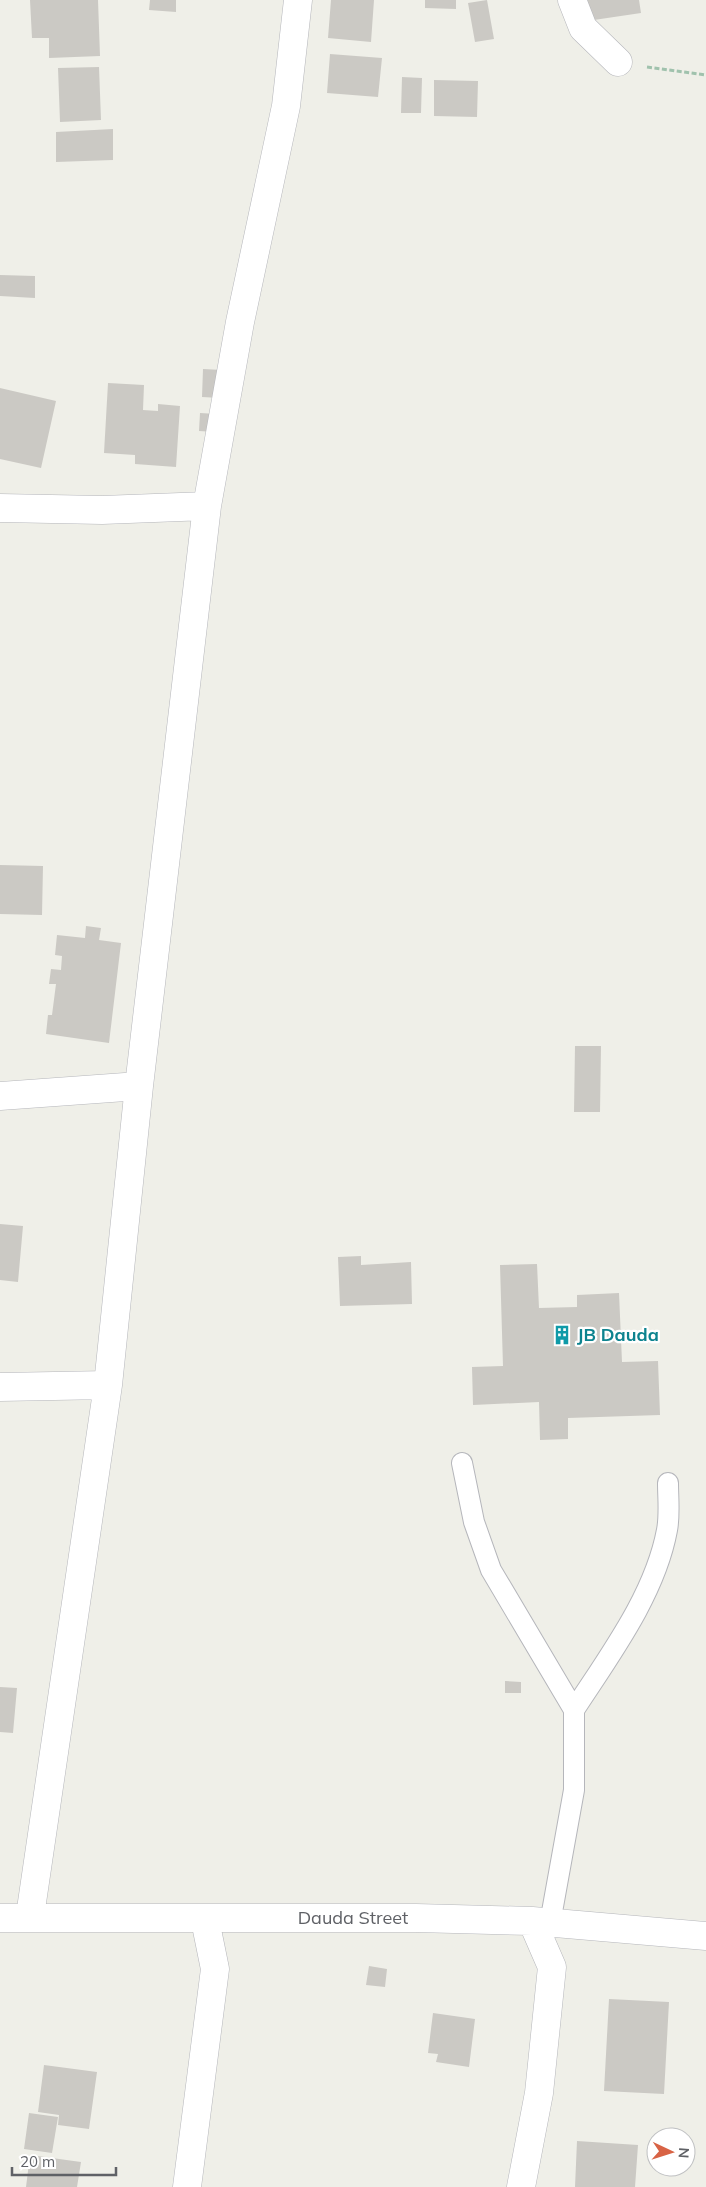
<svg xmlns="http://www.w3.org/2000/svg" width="706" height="2187" viewBox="0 0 706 2187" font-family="Mulish,sans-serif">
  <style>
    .building { fill: #cbc9c4 }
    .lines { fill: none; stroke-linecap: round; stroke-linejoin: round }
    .lane-casing { stroke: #b5b6bb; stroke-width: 22 }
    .street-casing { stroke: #b5b6bb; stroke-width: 29 }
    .path { stroke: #a0c2ad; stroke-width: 3; stroke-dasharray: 5 2.5; stroke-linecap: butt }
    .lane { stroke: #fff; stroke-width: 20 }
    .street { stroke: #fff; stroke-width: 28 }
    .labels { text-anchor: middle; stroke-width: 4.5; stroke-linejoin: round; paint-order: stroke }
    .culture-label { font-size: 18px; font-weight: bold; fill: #0d838f; stroke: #fff; text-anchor: start }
    .street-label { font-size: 18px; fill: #5f6166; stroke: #fff }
  </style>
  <rect width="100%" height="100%" fill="#efefe8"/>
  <!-- building -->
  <path class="building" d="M30,0H98L100,56L49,58V38H32Z
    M150,0H176V12L149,10Z
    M331,0H374L371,42L328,38Z
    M425,0H456V9L425,8Z
    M487,0L494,39L475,42L468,3Z
    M584,0H639L641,13L587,21Z
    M330,54L382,58L378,97L327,93Z
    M99,67L101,120L60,122L58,68Z
    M402,77L422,78L421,113H401Z
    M434,80L478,81L477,117L434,116Z
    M113,129V160L56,162V132Z
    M0,275L35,276V298L0,296Z
    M203,369L222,370L220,398L202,397Z
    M108,383L144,385L143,410L158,411V404L180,406L176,467L135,464V455L104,453Z
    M0,388L56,401L41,468L0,459Z
    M200,413L217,414L215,432L199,431Z
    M0,865L43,866L42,915L0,914Z
    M86,926L101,928L99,940L121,943L109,1043L46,1034L48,1015H52L56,984H49L51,969L61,970L62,956L55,955L57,935L85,938Z
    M575,1046H601L600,1112H574Z
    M0,1224L23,1226L18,1282L0,1280Z
    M361,1256V1265L411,1262L412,1304L340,1306L338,1257Z
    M537,1264L539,1308L577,1307V1295L619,1293L622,1362L658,1361L660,1415L568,1418V1439L540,1440L539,1402L473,1405L472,1367L503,1366L500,1265Z
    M505,1681L521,1682V1693H505Z
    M0,1687L17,1688L13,1733L0,1732Z
    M369,1966L387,1969L385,1987L366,1985Z
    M609,1999L669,2002L664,2094L604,2091Z
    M433,2013L475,2019L469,2067L436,2062L438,2054L428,2053Z
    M44,2065L97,2072L89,2129L58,2125L59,2115L38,2112Z
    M29,2113L58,2117L52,2153L24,2149Z
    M577,2141L638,2145L635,2187H575Z
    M30,2155L81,2162L77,2187H26Z"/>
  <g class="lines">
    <defs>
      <path id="lane" d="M462,1463L474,1522L491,1570L574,1710V1790L550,1923
        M574,1710C609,1656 655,1595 667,1530C670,1515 668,1498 668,1483"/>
      <path id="street" d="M572,0L583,28L618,62
        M0,508L102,510L207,506
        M0,1096L139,1086
        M0,1387L108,1385
        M30,1916L108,1385L139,1086L207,506L240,322L286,106L298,0
        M0,1918H416L532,1921L706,1936
        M187,2187L215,1969L205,1920
        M521,2187L539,2093L552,1967L532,1921"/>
    </defs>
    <!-- lane casing -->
    <use href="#lane" class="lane-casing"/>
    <!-- street casing -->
    <use href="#street" class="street-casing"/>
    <!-- path -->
    <path class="path" d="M647,67L706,75"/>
    <!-- lane -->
    <use href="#lane" class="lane"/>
    <!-- street -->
    <use href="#street" class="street"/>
  </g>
  <!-- icons -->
  <defs>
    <symbol id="building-bare" viewBox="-9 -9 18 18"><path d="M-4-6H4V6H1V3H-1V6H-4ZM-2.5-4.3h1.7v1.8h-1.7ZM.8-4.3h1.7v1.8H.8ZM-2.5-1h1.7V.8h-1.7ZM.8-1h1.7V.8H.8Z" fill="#0f9aa8" stroke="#fff" stroke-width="2.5" paint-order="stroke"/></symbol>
  </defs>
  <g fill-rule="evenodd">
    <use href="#building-bare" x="548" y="1321" width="28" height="28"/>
  </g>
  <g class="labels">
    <!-- culture labels -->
    <g class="culture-label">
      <text x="577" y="1341">JB Dauda</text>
    </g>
    <!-- street labels -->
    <g class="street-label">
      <text x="353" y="1924">Dauda Street</text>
    </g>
  </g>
  <!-- north arrow -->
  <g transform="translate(671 2152) rotate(94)"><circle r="24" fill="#ffffff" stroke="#bfc0c2"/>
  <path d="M0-4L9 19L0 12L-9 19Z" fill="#d86345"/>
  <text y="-8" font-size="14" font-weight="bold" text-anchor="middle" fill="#5f6166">N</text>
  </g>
  <!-- scale -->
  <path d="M12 2167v8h104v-8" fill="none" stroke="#5f6166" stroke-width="2.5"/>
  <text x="20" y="2167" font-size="15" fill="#5f6166" stroke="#ffffff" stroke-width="4" paint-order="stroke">20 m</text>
</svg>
